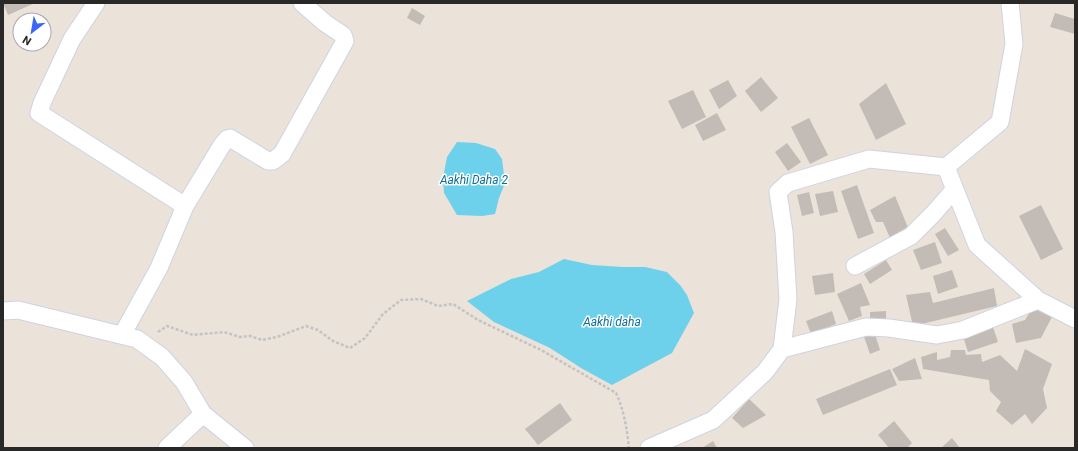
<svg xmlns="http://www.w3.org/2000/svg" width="1078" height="451" viewBox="0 0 1078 451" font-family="Roboto,sans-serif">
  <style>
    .water { fill: #6dd1ec }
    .building { fill: #c3bcb6 }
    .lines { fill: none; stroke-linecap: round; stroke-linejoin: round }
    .minor-casing { stroke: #cfd3e1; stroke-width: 19 }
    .path { stroke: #c3c3c3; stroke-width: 2.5; stroke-dasharray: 3 2; stroke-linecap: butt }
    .minor { stroke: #fff; stroke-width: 17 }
    .labels { text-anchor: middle; stroke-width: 3; stroke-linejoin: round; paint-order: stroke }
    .water-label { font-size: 12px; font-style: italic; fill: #0f6e96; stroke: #fff }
  </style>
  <rect width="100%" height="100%" fill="#ebe2da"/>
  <!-- water -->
  <path class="water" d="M457,142L476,143L495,149L502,159L505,183L499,198L495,214L482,216L457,215L444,193L443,178L447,157Z
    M564,259L592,265L623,267H645L667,272L680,285L687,295L694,313L672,353L612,385L581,368L550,348L494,322L467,301L511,279L539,272Z"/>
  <!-- building -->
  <path class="building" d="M3,3H35L8,15Z
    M412,8L425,16L420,25L407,18Z
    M1055,13L1075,19V34L1050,27Z
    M761,77L778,98L761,112L745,91Z
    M728,80L737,96L719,109L709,90Z
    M886,83L906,124L876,140L859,104Z
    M693,90L706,117L682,129L668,101Z
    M717,113L726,130L703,141L695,125Z
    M809,118L828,155L810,164L791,127Z
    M787,143L801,162L788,171L775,152Z
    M857,185L874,233L858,239L841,191Z
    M833,191L838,212L820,216L815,194Z
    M809,192L814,213L802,216L797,195Z
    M895,196L909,230L891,240L883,222H876L870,210Z
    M1041,205L1063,249L1041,260L1019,216Z
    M945,228L959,250L948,256L935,234Z
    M935,242L942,263L921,270L913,250Z
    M886,260L892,270L870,284L864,274Z
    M952,270L958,287L938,294L933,276Z
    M833,273L835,292L815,295L812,276Z
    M861,283L870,305L860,307L862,316L849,321L837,294Z
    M994,288L997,306L913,326L906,295L930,292L933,303Z
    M1034,305L1053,315L1041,338L1016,343L1012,324L1025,320Z
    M832,311L836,324L811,334L806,321Z
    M886,311V321H870V312Z
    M992,324L998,342L968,352L962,333Z
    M874,331L880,350L870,354L863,334Z
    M1025,349L1052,364L1043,389L1047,408L1032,424L1025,414L1012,425L996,411L1001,402L990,391L989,380L923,369L921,357L937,352V360L950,357L951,350H965L966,355L981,354L982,362L1000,355L1017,371Z
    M915,358L922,379L899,381L892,369Z
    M890,369L897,385L823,415L816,399Z
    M749,399L766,415L743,428L732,418Z
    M560,403L572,420L538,445L525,429Z
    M894,421L912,443L907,448H889L878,435Z
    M952,438L960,448H941Z
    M713,441L717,448H702Z"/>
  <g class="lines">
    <defs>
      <path id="minor" d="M96,3L72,39L42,103L39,113L185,206
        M946,167L977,245L1038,300L1075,319
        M855,266L911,236L933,214L954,190
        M3,311L18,310L137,339L162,357L184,382L203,414L245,448
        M122,335L159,268L185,206L222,145L227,139L230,138L268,161H273L282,154L345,41L343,35L325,23L302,3
        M782,349L866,327L889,328L937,335L963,330L1038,300
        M167,448L203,414
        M649,448L713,420L765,372L782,349L788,299L784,232L778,192L788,183L869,159L946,167L1000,122L1014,44L1010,3"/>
    </defs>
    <!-- minor casing -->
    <use href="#minor" class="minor-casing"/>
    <!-- path -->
    <path class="path" d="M158,332L167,326L193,335L224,332L240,337L250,336L262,340L277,337L306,326L318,330L333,341L350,348L365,338L383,314L401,300L421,299L438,306L453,304L478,320L541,350L616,393C624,410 627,429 629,448"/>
    <!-- minor -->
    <use href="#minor" class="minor"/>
  </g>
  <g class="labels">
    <!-- water labels -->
    <g class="water-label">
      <text x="474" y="184">Aakhi Daha 2</text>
      <text x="612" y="326">Aakhi daha</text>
    </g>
  </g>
  <!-- border -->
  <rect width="1078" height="451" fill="none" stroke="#282828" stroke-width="8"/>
  <!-- north arrow -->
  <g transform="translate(32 32) rotate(211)"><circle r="19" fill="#ffffff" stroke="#a9a9a9"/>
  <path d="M0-3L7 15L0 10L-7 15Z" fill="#3a67f7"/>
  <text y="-6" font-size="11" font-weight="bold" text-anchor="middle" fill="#282828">N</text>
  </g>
</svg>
